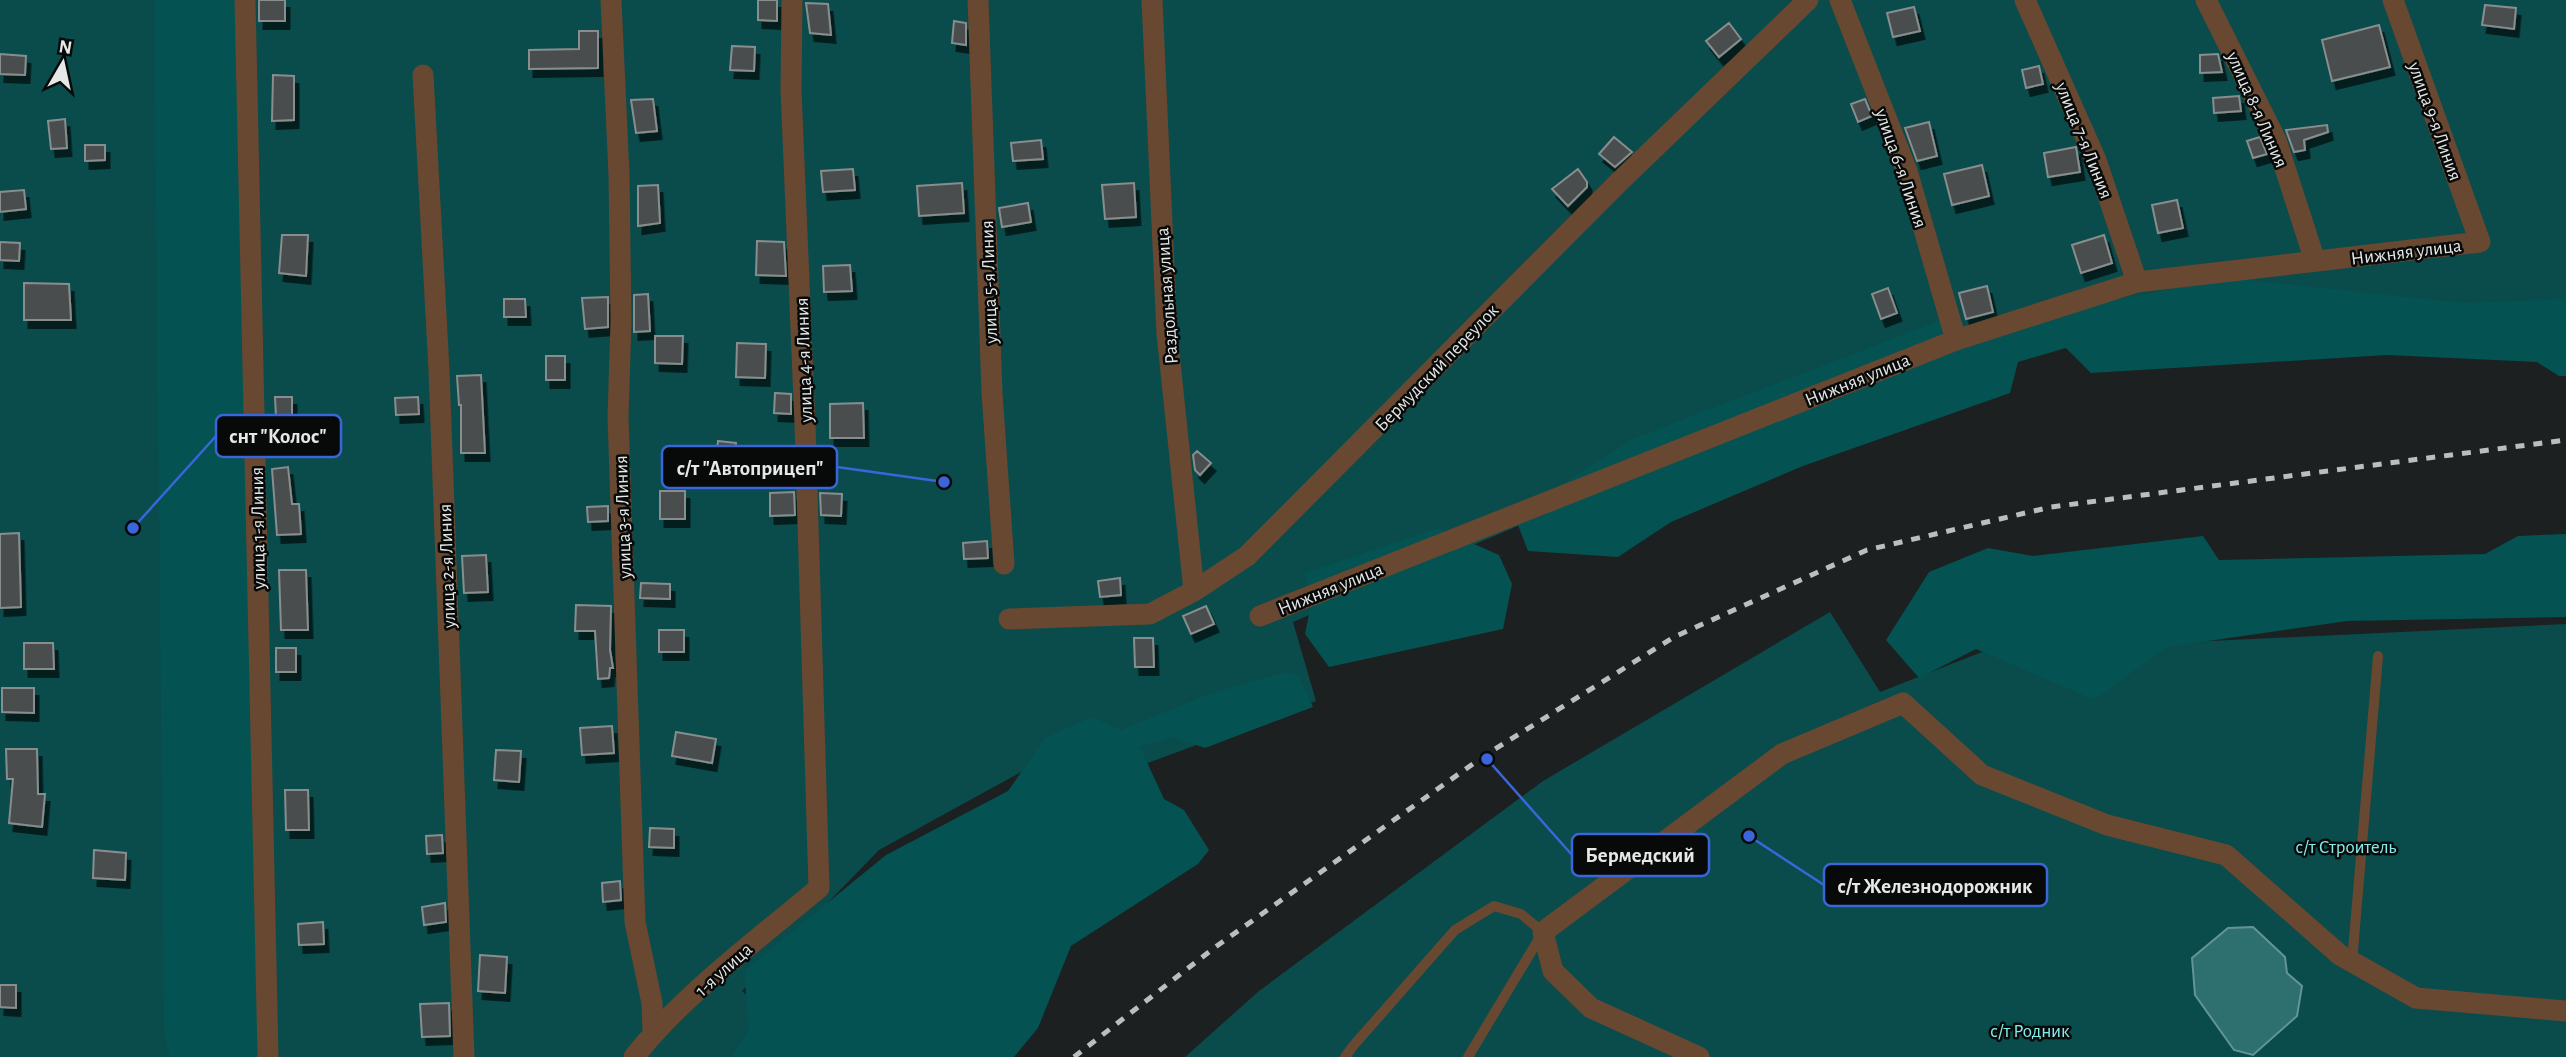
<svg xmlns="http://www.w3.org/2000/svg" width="2566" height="1057" viewBox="0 0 2566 1057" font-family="'Alegreya Sans',sans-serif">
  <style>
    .green { fill: #0a4b4c }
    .forest { fill: #045252 }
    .water { fill: #2e7070; stroke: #659494; stroke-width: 2 }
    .building { fill: #494d4d; stroke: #888d8d; stroke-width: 2; filter: url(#shadow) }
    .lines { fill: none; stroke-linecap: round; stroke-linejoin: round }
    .service { stroke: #684830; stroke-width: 10 }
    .minor { stroke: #684830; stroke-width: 21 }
    .rail { stroke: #bcbebe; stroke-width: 5; stroke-dasharray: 9 9; stroke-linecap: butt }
    .labels { text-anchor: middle; stroke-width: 5; stroke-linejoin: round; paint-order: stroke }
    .street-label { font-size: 19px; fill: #e6e8e8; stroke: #080909 }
    .park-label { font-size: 19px; fill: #85eceb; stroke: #080909 }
    .leader { fill: none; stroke: #3b65da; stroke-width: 2.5 }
    .callout-dot { fill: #3b65da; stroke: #080909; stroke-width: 2.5 }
    .callout { fill: #080909; stroke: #3b65da; stroke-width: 2.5 }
    .callout-label { font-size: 21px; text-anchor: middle; font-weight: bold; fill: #e6e8e8 }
  </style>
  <defs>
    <filter id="shadow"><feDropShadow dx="4.5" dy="8" stdDeviation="0" flood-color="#0009"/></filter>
  </defs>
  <rect width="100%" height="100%" fill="#1c2020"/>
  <!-- green -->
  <path class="green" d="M0,0H2566V331L1951,341L1293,622L1316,701L1145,764L1065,748L879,850L742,991L785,1029L766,1057H0Z
    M1830,612L1880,692L1982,652L2566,624V1057H1185L1259,991L1543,781Z"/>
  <!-- forest -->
  <path class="forest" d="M154,0H241L259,1057H170L164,1034Z
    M2229,278L2465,303L2566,299V376H2559L2537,362L2387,355L2091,373L2066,348L2018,362L2010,393L1803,466L1671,522L1618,557L1528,551L1514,515L1632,439L1949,317L1963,335L2051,312Z
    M1438,528L1499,555L1512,584L1503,629L1329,667L1305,634L1311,604L1304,573Z
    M2566,534V617L2347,621L2167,647L2094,700L1976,649L1919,678L1886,640L1929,572L1988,548L2033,556L2203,536L2219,560L2485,554L2518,536Z
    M1284,672L1299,676L1313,707L1205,748L1173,737L1140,747L1164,799L1184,810L1209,850L1198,864L1071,946L1038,1028L1014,1057H731L749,1030L744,971L886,855L1008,791L1045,738L1092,717L1121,730L1206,695Z"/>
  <!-- water -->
  <path class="water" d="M2253,927L2285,957L2287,973L2302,986L2297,1016L2253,1055L2234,1050L2195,995L2192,958L2228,928Z"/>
  <!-- building -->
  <path class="building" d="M259,0H285V21H259Z
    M758,0H777V21L758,20Z
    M806,3L828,4L831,35L810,33Z
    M2485,5L2516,8L2514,29L2482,25Z
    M1914,7L1920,31L1893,37L1887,13Z
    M954,21L966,23V45L952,43Z
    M1729,23L1741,39L1719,57L1706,41Z
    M2379,25L2390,67L2332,81L2322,40Z
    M579,31H598V68L529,69V50L579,49Z
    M732,46L755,47L754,71L730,70Z
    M0,54L26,56L25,75L0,74Z
    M2218,54L2222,72L2200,73V55Z
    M2039,66L2043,84L2026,88L2022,70Z
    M273,75L294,76V120L272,121Z
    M2239,96L2241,111L2214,113L2213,98Z
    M653,99L657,131L636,133L631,100Z
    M1865,99L1872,116L1858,122L1851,104Z
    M65,119L67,148L51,149L48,121Z
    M1929,122L1937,156L1917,161L1905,128Z
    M2327,125L2328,132L2304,140L2305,150L2294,152L2286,130Z
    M1614,137L1632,152L1615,167L1599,154Z
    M2260,137L2267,154L2253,158L2247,141Z
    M1041,140L1043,159L1013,161L1011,143Z
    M85,145H105V160L85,161Z
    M2076,147L2080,172L2048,177L2044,153Z
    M1982,165L1989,196L1952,205L1944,174Z
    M853,169L855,190L823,192L821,171Z
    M1578,169L1587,182V187L1568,206L1552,189Z
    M962,183L964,213L919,216L917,186Z
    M1134,183L1136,217L1105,219L1102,185Z
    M658,185L660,223L638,226V186Z
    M24,190L26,209L0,212V192Z
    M2177,200L2183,228L2158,233L2152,205Z
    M1028,203L1031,222L1002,227L999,208Z
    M282,235H308L306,276L279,273Z
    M2104,235L2112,263L2081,273L2072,245Z
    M757,241L784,242L786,276L756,275Z
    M0,242L20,243L19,261L0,260Z
    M850,265L852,291L824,292L823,266Z
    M24,283L69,284L71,320H24Z
    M1987,286L1993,312L1966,319L1959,293Z
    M1888,288L1897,313L1881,319L1872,294Z
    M648,294L650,331L634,332V295Z
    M608,297V327L585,329L582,298Z
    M504,299H525L526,317H504Z
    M655,336H683L682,364L655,363Z
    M737,343L766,344L765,378L736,377Z
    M546,356H565V380H546Z
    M481,375L485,453H461V405H459L457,376Z
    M775,393L791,394V414L774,413Z
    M275,397H292V416L276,417Z
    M418,397L419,414L396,415L395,398Z
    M863,403L864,438H830V404Z
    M718,441L736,443L734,459L716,457Z
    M1197,451L1211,463L1200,475L1195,470L1193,455Z
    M288,467L292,504H299L301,534L277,535L272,469Z
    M660,491H685V519H660Z
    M794,492L795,515L770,516V493Z
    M820,493L842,494L841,516L821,515Z
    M608,506V521L588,522L587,507Z
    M19,533L21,607L0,608V534Z
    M987,541L988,558L964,559L963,543Z
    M486,555L488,592L464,593L462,556Z
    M279,570H306L308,630H281Z
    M1120,578L1121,595L1100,597L1098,581Z
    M641,583L670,584V599L640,598Z
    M576,605L611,606L610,650L613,668H610L609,678L598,679L595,631H575Z
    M1206,606L1214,624L1191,634L1183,616Z
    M659,630H684V652H659Z
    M1134,638H1153L1154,667H1135Z
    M24,643H53L54,669H24Z
    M276,648H296V672H276Z
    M2,688H34V713L2,712Z
    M612,726L614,753L582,755L580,728Z
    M676,732L716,739L712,763L672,756Z
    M6,749H37L38,794H45L42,827L9,823L13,779H7Z
    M496,750L521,751L519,782L494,780Z
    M285,790H308L309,830H286Z
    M650,828L674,829V848L649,847Z
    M442,835L443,853L427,854L426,836Z
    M94,850L126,853L125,880L93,878Z
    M620,881L621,900L603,902L602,883Z
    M445,903L446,922L424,925L422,907Z
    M323,922L324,944L299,945L298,924Z
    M480,955L507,957L505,993L478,991Z
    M0,985H16V1008L0,1007Z
    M449,1003L450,1036L422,1037L420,1004Z"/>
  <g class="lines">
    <!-- service -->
    <path class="service" d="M2352,962L2378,656
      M1345,1057L1353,1046L1455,930L1494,906L1521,914L1543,932L1468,1057"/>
    <!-- minor -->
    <path class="minor" d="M245,0L268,1057
      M611,0L619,175L621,321L618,417L635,922L652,1003L653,1033
      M978,0L992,393L1004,564
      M1152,0L1167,334L1194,591
      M1840,0L1907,171L1956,340
      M2025,0L2096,160L2137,282
      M2206,0L2276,140L2315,261
      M423,75L439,370L464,1057
      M1260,616L1956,340L2137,282L2480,242L2393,0
      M1009,619L1150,614L1194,591L1247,556L1618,183L1808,0
      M634,1057C683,995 758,939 819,888L805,425L791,90L792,0
      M1699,1057L1591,1008L1553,971L1543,932L1782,754L1903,703L1982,775L2107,825L2226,855L2340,955L2416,998L2566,1011"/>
    <!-- rail -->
    <path class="rail" d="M1074,1057L1214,948L1484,756L1674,637L1867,550L2051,507L2566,440"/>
  </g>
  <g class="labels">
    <!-- street labels -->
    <g class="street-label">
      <text transform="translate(2258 109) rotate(66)" y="7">улица 8-я Линия</text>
      <text transform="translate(2436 121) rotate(70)" y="7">улица 9-я Линия</text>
      <text transform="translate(2085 140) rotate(68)" y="7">улица 7-я Линия</text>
      <text transform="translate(1902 168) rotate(71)" y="7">улица 6-я Линия</text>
      <text transform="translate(2406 251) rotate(-7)" y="7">Нижняя улица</text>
      <text transform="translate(988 282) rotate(-92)" y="7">улица 5-я Линия</text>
      <text transform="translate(1166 296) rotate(-94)" y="7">Раздольная улица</text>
      <text transform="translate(803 360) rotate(-92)" y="7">улица 4-я Линия</text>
      <text transform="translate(1436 367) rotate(-46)" y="7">Бермудский переулок</text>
      <text transform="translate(1857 379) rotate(-22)" y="7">Нижняя улица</text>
      <text transform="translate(622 517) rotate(-92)" y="7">улица 3-я Линия</text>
      <text transform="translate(257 528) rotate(-91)" y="7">улица 1-я Линия</text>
      <text transform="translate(446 566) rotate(-92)" y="7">улица 2-я Линия</text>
      <text transform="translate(1330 588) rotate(-22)" y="7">Нижняя улица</text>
      <text transform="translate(723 969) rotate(-42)" y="7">1-я улица</text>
    </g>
    <!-- park labels -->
    <g class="park-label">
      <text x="2346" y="853">с/т Строитель</text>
      <text x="2030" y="1037">с/т Родник</text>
    </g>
  </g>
  <!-- callouts -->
  <path class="leader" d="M133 528L216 436M944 482L837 467M1487 759L1572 855M1749 836L1824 885"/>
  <g class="callout-dot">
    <circle cx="133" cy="528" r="7"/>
    <circle cx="944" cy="482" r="7"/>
    <circle cx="1487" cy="759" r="7"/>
    <circle cx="1749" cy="836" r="7"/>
  </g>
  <g class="callout">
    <rect x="216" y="415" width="125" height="42" rx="7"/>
    <rect x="662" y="446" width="175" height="42" rx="7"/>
    <rect x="1572" y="834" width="137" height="42" rx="7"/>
    <rect x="1824" y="864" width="223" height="42" rx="7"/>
  </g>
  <g class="callout-label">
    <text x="278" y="443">снт "Колос"</text>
    <text x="750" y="475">с/т "Автоприцеп"</text>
    <text x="1640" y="862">Бермедский</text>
    <text x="1935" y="893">с/т Железнодорожник</text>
  </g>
  <!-- north arrow -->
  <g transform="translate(63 63) rotate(9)" stroke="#080909" stroke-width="5" paint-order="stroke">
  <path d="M0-5L12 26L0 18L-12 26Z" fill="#e6e8e8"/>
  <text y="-10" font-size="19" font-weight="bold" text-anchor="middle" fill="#e6e8e8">N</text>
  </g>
</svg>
